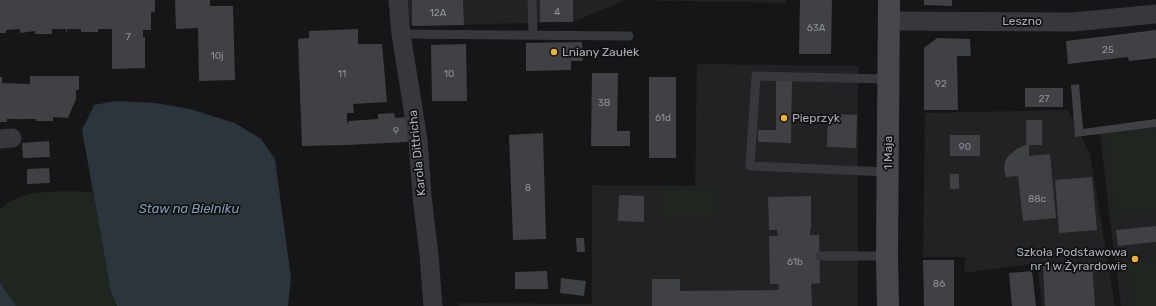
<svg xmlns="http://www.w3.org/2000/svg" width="1156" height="306" viewBox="0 0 1156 306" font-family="Rubik,sans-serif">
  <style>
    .built { fill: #222225 }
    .green { fill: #1e261f }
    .water { fill: #2c353c }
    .building { fill: #404145 }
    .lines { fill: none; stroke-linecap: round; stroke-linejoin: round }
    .lane { stroke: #37383d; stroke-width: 9 }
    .street { stroke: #37383d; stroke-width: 19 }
    .secondary { stroke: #45474d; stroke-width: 22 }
    .poi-dot { fill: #f2b134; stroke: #111113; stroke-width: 1.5 }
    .labels { text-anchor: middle; stroke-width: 3.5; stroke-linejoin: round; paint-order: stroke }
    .number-label { font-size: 10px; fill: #8e929b }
    .street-label { font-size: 12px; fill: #a8adb8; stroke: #111113 }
    .poi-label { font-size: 12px; fill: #a8adb8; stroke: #111113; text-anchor: start }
    .water-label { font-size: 13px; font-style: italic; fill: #7f9bb3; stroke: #111113 }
  </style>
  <rect width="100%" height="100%" fill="#161618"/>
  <!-- built -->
  <path class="built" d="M407,0H626L573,22L412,26L407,17Z
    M627,0H786V3Z
    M697,64L858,66V306H459V303L592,304V185L695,186Z
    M1068,110L1090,154L1115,306H1042L1037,263L964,273L965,257H923L925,113Z
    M1156,127V306H1121L1109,212L1100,133Z"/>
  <!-- green -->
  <path class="green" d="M1156,130V209L1115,213L1106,135Z
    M665,188L718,189L717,218L664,217Z
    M72,191L93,192L111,292L117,306H0V209C21,190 45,192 72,191Z
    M1156,258V306H1133L1127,261Z"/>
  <!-- water -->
  <path class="water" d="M115,101L155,103L190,109L235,123L261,139L275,159L291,278L288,306H117L111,292L82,130L94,105Z
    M0,283L16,306H0Z"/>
  <!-- building -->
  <path class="building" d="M0,0H155V12H151V30H143V37H145V68L112,69V29H98V32H81V29H67V32H66V29H52V34H35V31L20,33V29L6,30V33H0Z
    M175,0H210V6H233L235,80L199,81L198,28L176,29Z
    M412,0H463L464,25L412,26Z
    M540,0H573V22H540Z
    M800,0H832L831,54H799Z
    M924,0H952V6L924,5Z
    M358,29V44H382L387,102L353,104L354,113H347V124L349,121L378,119V114L394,113L395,118L407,117L408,142L347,145L302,146L298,39L309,38V31Z
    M1156,30V58L1129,61L1128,57L1068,64L1066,41Z
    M937,38L970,39L971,56H957L958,110H924V48Z
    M582,42L583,61H571V70L526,71V43Z
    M466,44L467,101H432L431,45Z
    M592,73H618L617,131H630V146H591Z
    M30,76H79V90H76V99L68,118L53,117V121H36V119H22L21,121V119H7V122H0V77H2V83L30,84Z
    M649,77H676V158H649Z
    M776,81H792L791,143L758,142V130H776Z
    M1079,84L1083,129L1156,119V127L1075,137L1071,85Z
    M1025,88H1063V107H1025Z
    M828,114L857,115L856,148L827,147Z
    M1026,120H1042V145H1029V156L1050,154L1056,218L1023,221L1018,176L1006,177L1004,169L1005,162L1008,156L1018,148L1026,145Z
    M543,133L546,239L513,240L509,135Z
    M950,135H980V156H950Z
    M49,141L50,157L23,158L22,143Z
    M49,168L50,183L27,184V169Z
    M950,174H959V189H950Z
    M1092,177L1097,230L1059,233L1055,180Z
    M619,195L644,196V222L618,221Z
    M811,196V229H810V235H819L820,283L811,284L812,306H652V279H680V291L779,290L778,284H770L769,236H778L777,230H769L768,197Z
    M1156,226V242L1118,246L1116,230Z
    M576,238H584L585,252H577Z
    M923,260H954V306H924Z
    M1092,262L1095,306H1045L1043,266Z
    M547,271L548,289H515V272Z
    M1032,271L1036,306H1012L1009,273Z
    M561,278L586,281L584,296L560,293Z"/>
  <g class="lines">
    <!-- lane -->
    <path class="lane" d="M532,0L533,35
      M401,34L629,36
      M888,172L750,166L756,76L889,79
      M820,256H887"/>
    <!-- street -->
    <path class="street" d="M398,0L401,34L418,140L422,196L429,255L433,306
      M888,21L1073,22L1156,14
      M0,139L12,138"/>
    <!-- secondary -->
    <path class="secondary" d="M888,306L887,256L889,0"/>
  </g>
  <!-- markers -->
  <g class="poi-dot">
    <circle cx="554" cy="52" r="4"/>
    <circle cx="784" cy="118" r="4"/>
    <circle cx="1135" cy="259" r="4"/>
  </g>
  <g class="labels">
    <!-- number labels -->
    <g class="number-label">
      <text x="557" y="15">4</text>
      <text x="438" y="16">12A</text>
      <text x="816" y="31">63A</text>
      <text x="128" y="40">7</text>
      <text x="1108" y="53">25</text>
      <text x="217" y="59">10j</text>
      <text x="342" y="77">11</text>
      <text x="449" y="77">10</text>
      <text x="941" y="87">92</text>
      <text x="1044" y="102">27</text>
      <text x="604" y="106">3B</text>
      <text x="663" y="121">61d</text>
      <text x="396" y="134">9</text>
      <text x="965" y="150">90</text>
      <text x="528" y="191">8</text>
      <text x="1037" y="202">88c</text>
      <text x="795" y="265">61b</text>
      <text x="939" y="287">86</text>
    </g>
    <!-- street labels -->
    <g class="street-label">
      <text x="1022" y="25">Leszno</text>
      <text transform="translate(417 153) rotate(-96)" y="4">Karola Dittricha</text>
      <text transform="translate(888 153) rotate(-90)" y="4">1 Maja</text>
    </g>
    <!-- poi labels -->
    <g class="poi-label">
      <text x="562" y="56">Lniany Zaułek</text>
      <text x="792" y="122">Pieprzyk</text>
      <text x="1127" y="256" text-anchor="end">Szkoła Podstawowa<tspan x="1127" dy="14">nr 1 w Żyrardowie</tspan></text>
    </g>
    <!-- water labels -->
    <g class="water-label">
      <text x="189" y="213">Staw na Bielniku</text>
    </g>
  </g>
</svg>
